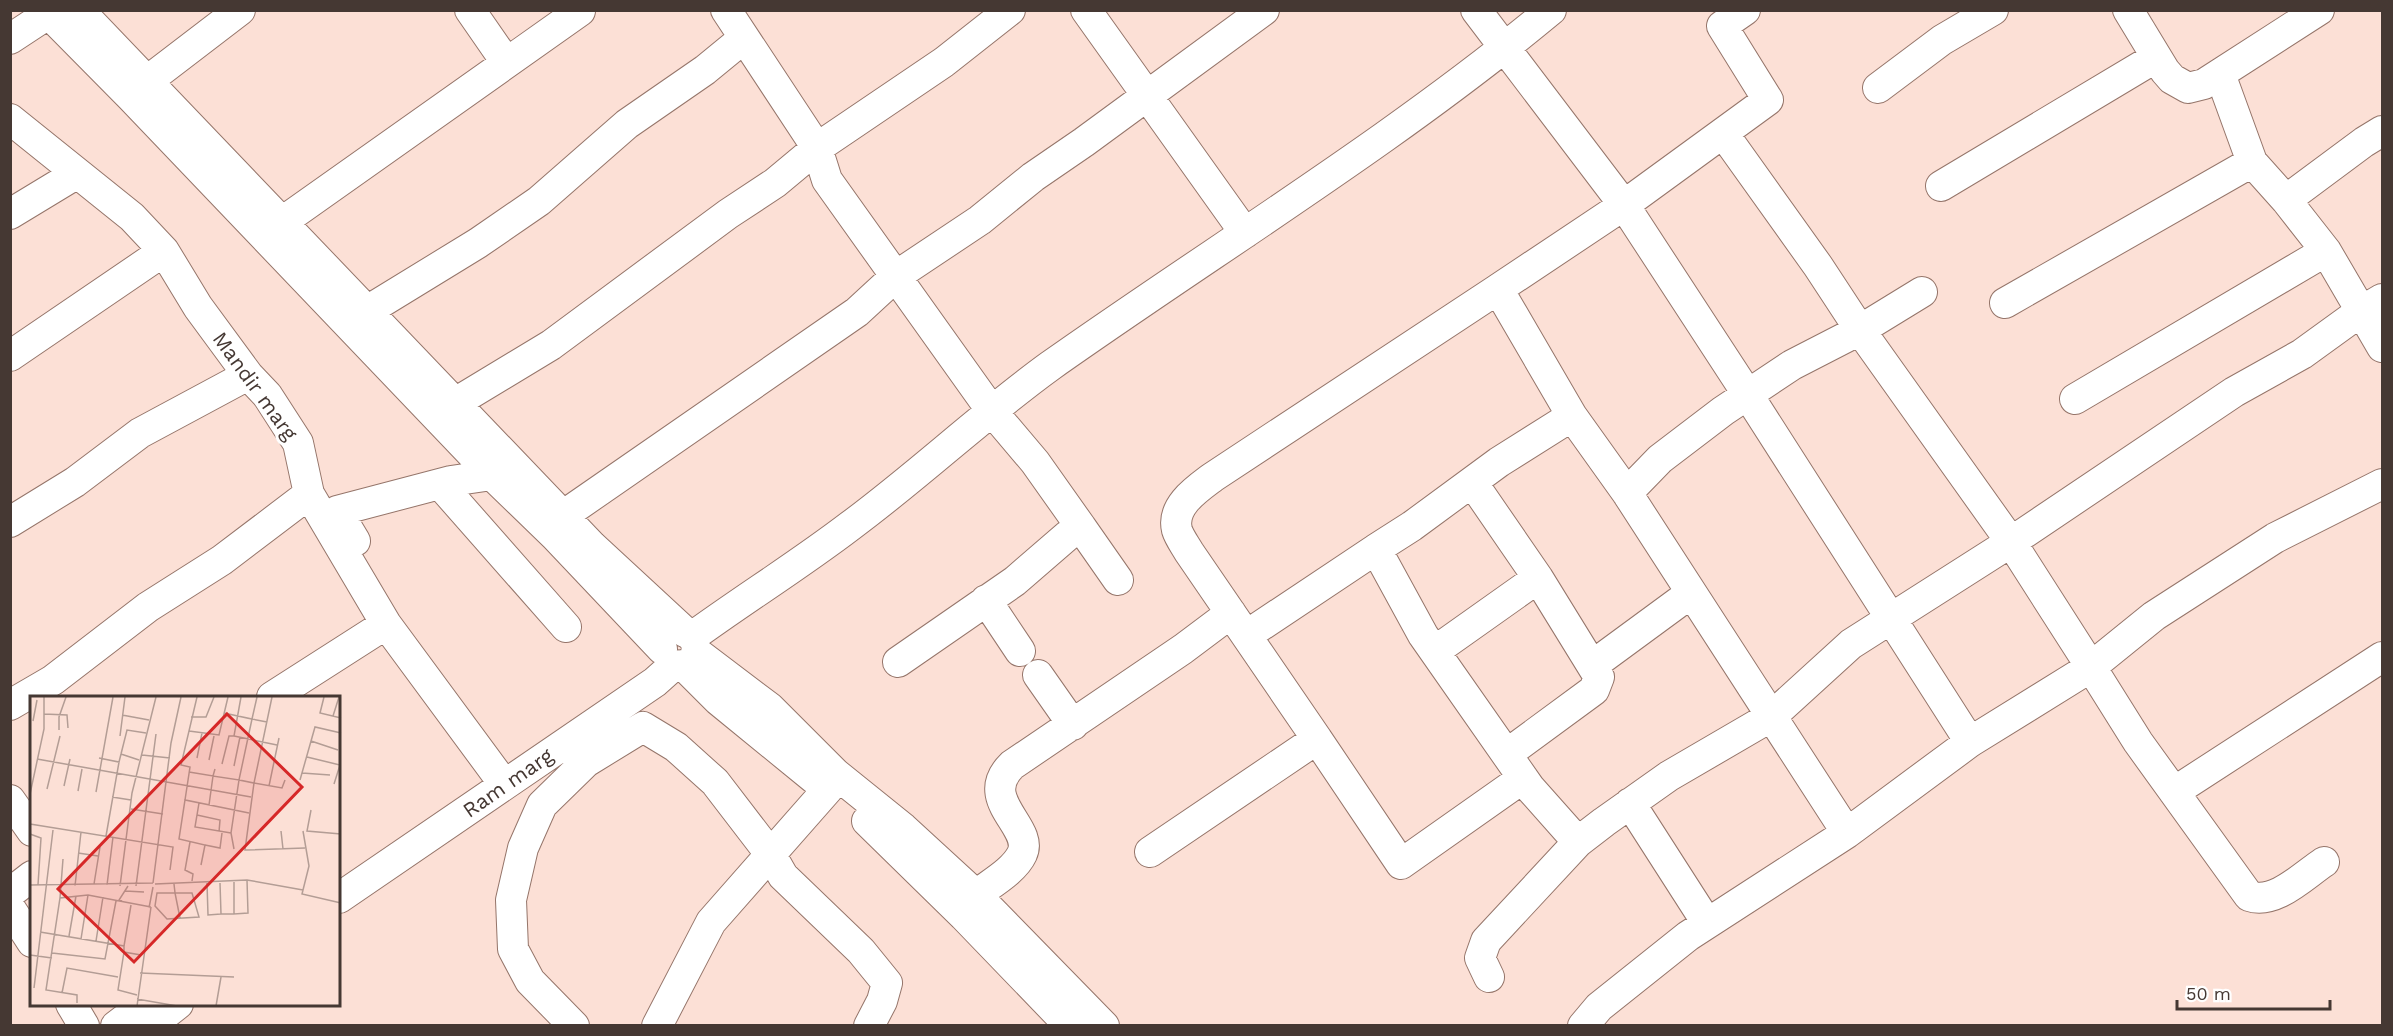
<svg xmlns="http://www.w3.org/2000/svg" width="2393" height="1036" viewBox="0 0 2393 1036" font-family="'Work Sans',sans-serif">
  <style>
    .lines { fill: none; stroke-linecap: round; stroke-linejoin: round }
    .minor-casing { stroke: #95756a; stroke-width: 32 }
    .minor { stroke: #fff; stroke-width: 30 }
    .labels { text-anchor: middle; stroke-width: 6; stroke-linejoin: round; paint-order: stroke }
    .street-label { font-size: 21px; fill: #453833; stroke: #fff }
    .inset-road { fill: none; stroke: #b39d95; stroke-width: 1.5 }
    .view { fill: #d62828; fill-opacity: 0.15; stroke: #d62828; stroke-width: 3 }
    .inset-edge { fill: none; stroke: #453833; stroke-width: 3 }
  </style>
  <rect width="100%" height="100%" fill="#fce0d6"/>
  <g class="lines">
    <defs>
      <path id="minor" d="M45,10L131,97L492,475L555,536L662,649
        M79,10L592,546L685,632
        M470,10L506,62
        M726,10L817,148L827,180L991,410L1035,462L1081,527L1067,536L1015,581L898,662
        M1086,10L1245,233
        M1476,10L1624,205L1748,395L1970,742
        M2128,10L2165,71L2172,79L2188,88L2204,84L2319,10
        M10,39L48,14L49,10
        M2220,74L2252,162
        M1878,88L1942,40L1993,10
        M132,96L146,82L240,10
        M10,119L132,217L164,251L198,307L248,375L267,395L298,443L309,494L386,624L504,784
        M1723,133L1818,266L1860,330L1922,292
        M1941,186L2155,58
        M2286,200L2326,251L2382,347
        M10,214L76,174
        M282,222L580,11
        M1498,289L1624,205L1768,100L1722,26L1745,10
        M2005,303L2252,162L2286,200L2364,142L2382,131
        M353,324L367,311L478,243L539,201L627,124L705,70L744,38
        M10,356L164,251
        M2075,399L2326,251
        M1572,416L1499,462L1412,526L1376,549L1423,635L1530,788L1578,842
        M443,417L455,403L551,345L728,214L775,183L817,148L944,62L1010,10
        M1472,482L1538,578L1599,677L1594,690L1507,754
        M440,484L566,627
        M1627,493L1660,459L1723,411L1792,365L1860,330L2011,542L2234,392L2302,354L2360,312L2382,299
        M10,522L75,482L140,433L248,375
        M1081,527L1118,580
        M555,536L564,515L857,312L896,276L980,220L1033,177L1084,142L1264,10
        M355,541L337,511L451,481L492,475
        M986,600L1020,651
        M1247,635L1376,549
        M692,637C744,599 799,565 850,526C919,475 981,416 1050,366C1217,248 1393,141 1551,10
        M1435,651L1538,578
        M696,652L770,708L836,774L903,828L976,895L1104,1026
        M683,665L718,700L827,789
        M1593,665L1691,593
        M1038,675L1073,725
        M272,697L386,624
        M10,705L53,680L148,607L222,560L309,494
        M1317,739L1401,864L1523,778
        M2174,792L2382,657
        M10,800L32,831
        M1630,803L1707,923
        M867,821L964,916L1070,1026
        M1150,852L1317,739L1189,552C1185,545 1179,537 1177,530C1171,506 1197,489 1213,477L1498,289L1572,416L1627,493L1847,833
        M10,893L32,876
        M976,895C990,884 1014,871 1022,854C1035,827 976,800 1012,765L1183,649L1231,613
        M339,898L655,682L674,665
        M10,908L32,942
        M1489,977L1480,958L1486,941L1578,842L1604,822L1669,776L1772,716L1851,644L2011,542L2091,667L2154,616L2275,538L2382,484
        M71,1004L84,1026
        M116,1026L145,1004
        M150,1026L178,1004
        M574,1026L530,981L513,949L511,900L523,848L542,805L586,762L643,727L676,747L715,782L771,855L783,876L861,951L887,983L882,1001L869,1026
        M657,1026L711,922L828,789
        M1583,1026L1599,1007L1688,936L1847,833L1970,742L2091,667L2138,742L2249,896C2275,905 2303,876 2324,862"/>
    </defs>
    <!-- minor casing -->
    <use href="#minor" class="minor-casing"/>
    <!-- minor -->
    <use href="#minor" class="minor"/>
  </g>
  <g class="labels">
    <!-- street labels -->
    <g class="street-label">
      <text transform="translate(255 386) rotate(54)" y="7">Mandir marg</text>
      <text transform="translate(508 783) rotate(-35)" y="7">Ram marg</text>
    </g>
  </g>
  <!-- overview -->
  <g transform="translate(30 696)">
    <rect width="310" height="310" fill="#fce0d6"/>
    <path class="inset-road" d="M294,1L290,17L311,22M194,17L222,23L227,1M14,18L37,19L38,32M92,19L119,24M303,20L309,1M161,21H176L184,1M3,25L7,4M29,34V21L36,1M159,35L189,39L198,1M90,40L95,1M204,40L247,49M281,45L308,54M91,58L97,34L116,37M112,59L140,62M277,61L310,69L304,88M69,62L89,66L91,58L109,64M167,62L172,37M7,63L221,101M179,64L184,40M192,68L199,40H204L211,1M204,70L210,41M159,76L183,80L185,73M272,77L300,79M255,84L252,92L224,87L215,154L275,152M270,84L285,31L311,37M34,90L40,63M239,90L249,42M17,93L30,40M48,95L52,73M66,96L83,1M0,98L14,33V1M82,101L101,104M155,104L160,71L151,69L167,1M169,107L165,131L201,137M179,109L183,80L209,84L222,23L237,26M101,113L133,118M281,114L277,135L311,138M167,119L190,124L189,136M0,128L143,151L140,174M251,135L253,153M273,135L279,170L272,198L311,207M0,138L11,142L8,189M76,140L89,66M160,146L155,174L163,178L162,185M175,149L190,152L192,137M204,153L201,137L209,84L224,87L242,1M48,157L68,160M171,169L175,149L149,143L155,104L219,117M204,184V218L218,217L217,184M123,187L141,47L151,1M177,187L178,219L191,218M190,187L191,218H204M64,188L70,151M125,188L217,184L273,194M144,188L145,197H127L125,210L137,223L169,221L162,197H145L150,222M0,189L123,187M77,189L83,141M45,190L51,136M90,190L102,97L126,1M106,190L126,38M95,195L114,196M30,202L33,163M92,205L89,204L98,190M119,212L123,191M10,236L94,250V256L111,259M39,240L46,200M51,243L58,199M66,245L73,201M94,250L101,209M94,256L88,294L107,299M22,257L75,263L86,205M0,259L22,262M110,277L204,281M4,292L23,134M32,297L37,272L88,281M107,303L147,310M47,307V299L16,294L30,202L58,199L121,211M107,310L121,211M186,310L191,281"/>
    <path class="view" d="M197,18L272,91L104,266L28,193Z"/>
    <rect width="310" height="310" class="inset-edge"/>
  </g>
  <!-- border -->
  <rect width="2393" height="1036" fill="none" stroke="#453833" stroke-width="24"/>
  <!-- scale -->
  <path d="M2177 1000v9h153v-9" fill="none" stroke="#453833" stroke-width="3"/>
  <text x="2186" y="1000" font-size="18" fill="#453833" stroke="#ffffff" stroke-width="4.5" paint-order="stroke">50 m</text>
</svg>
